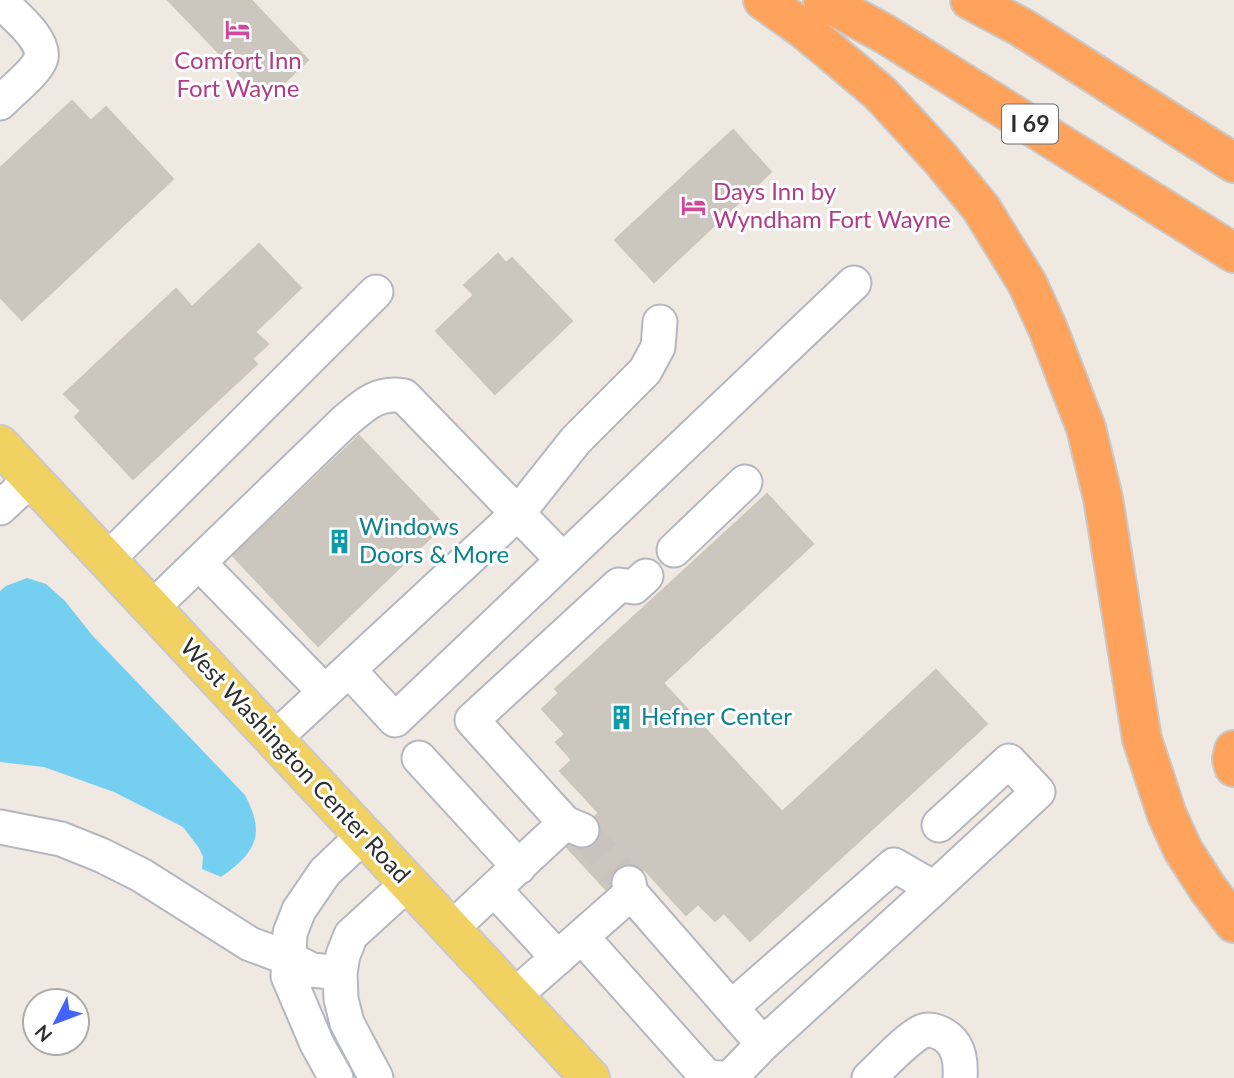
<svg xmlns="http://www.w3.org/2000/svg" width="1234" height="1078" viewBox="0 0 1234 1078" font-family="Lato,sans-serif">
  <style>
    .water { fill: #75cff0 }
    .building { fill: #cbc7bf; stroke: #cbc5ba; stroke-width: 2 }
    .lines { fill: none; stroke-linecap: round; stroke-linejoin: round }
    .minor-tunnel { stroke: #c8c4bd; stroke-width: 33; stroke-dasharray: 33 17; stroke-linecap: butt }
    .minor-casing { stroke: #b4b7c1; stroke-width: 37 }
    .major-casing { stroke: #c9c9c9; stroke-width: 42 }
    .highway-casing { stroke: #c9c9c9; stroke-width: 42 }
    .minor { stroke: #fff; stroke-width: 33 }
    .major { stroke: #f2d163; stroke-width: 38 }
    .highway { stroke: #ffa35c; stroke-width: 38 }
    .labels { text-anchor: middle; stroke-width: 6; stroke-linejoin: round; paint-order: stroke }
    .shield { fill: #fff; stroke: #6d6d6d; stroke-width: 2 }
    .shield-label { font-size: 23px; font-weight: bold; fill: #2e2e2e }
    .hotel-label { font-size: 24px; fill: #b23c85; stroke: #fff }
    .culture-label { font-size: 24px; fill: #0d838f; stroke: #fff; text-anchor: start }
    .street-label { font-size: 24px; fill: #2e2e2e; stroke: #fff }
  </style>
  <rect width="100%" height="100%" fill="#efe9e1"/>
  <!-- water -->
  <path class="water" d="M27,578L46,584L65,601L92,635L245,795C266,835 256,852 221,877L202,869L203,857L199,848L183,827L114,792L44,767L0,762V591L6,586Z"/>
  <!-- building -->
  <path class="building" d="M168,0H251L308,60L265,101Z
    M72,101L91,121L106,107L173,179L22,320L0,297V168Z
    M733,130L771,172L654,282L615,240Z
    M259,244L301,288L255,332L268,344L252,359L257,364L133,479L75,417L81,411L64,394L176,289L192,307Z
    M498,254L506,263L512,258L572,321L495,394L436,331L474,295L464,285Z
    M359,436L444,525L318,646L233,556Z
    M767,494L813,544L663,683L782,812L936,670L987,724L750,941L724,913L715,921L698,904L686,915L644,869L613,897L565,845L599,813L560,771L572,760L556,742L565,734L542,709L559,693L555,689Z"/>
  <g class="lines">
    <!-- minor-tunnel -->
    <path class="minor-tunnel" d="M582,830L629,883"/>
    <defs>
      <path id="minor" d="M0,1C12,13 45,39 41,58C37,72 10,92 0,103
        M0,508L32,478
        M674,550L745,482
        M107,560L376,292
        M199,563L325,692
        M152,608L343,423C363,406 377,391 404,396L563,560
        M349,670L395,720L854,283
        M274,739L518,513L576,440L645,371L658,347L660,322
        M419,758L519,867
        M0,827L61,839L101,855L141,875L250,944L288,958L312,970L340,973
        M582,830L565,823L472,720L619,585L634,587L646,576
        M629,883L631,893L763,1044L730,1078
        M934,888L1038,792L1009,761L939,825
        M494,889L558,958
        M451,929L565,823
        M582,937L707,1077L721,1078
        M514,996L631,893
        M732,1007L894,865L934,888L763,1044
        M336,1078L317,1044L288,976L290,933L299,910L325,872L364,835
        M376,1078L347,1023L341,999L340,973L343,955L351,935L408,883
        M869,1078C882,1066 907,1038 923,1031C931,1028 942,1033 948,1038C960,1048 961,1063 960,1078"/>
      <path id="major" d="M0,445L590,1078"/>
      <path id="highway" d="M763,0L805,30L880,93L939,157L981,208L1027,283L1048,329L1086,428L1103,498L1142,739L1167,815L1183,850L1208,889L1234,923
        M823,0L885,34L1234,253
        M970,0L1021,27L1234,163
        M1234,750L1232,759L1234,767"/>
    </defs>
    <!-- minor casing -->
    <use href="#minor" class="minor-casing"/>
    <!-- major casing -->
    <use href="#major" class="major-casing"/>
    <!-- highway casing -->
    <use href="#highway" class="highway-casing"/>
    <!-- minor -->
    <use href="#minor" class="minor"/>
    <!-- major -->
    <use href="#major" class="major"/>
    <!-- highway -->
    <use href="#highway" class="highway"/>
  </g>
  <!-- icons -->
  <defs>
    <symbol id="hotel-bare" viewBox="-9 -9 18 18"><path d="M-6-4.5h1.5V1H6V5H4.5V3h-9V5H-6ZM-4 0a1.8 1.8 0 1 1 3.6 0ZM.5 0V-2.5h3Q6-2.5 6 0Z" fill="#d1479c" stroke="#fff" stroke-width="2.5" paint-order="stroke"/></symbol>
    <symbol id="building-bare" viewBox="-9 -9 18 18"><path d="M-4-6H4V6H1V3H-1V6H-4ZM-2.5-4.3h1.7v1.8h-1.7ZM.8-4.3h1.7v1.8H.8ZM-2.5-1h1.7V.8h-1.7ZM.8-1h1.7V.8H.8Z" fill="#0f9aa8" stroke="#fff" stroke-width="2.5" paint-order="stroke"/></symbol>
  </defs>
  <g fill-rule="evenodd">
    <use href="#hotel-bare" x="220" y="12" width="35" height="35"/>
    <use href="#hotel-bare" x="676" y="188" width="35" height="35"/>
    <use href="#building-bare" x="322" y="524" width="35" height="35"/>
    <use href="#building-bare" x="604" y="700" width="35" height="35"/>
  </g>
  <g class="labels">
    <!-- shield labels -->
    <rect class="shield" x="1002" y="104.5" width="56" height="39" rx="5"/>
    <g class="shield-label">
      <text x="1030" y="132">I 69</text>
    </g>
    <!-- hotel labels -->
    <g class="hotel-label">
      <text x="238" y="69">Comfort Inn<tspan x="238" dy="28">Fort Wayne</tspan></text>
      <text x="713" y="200" text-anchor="start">Days Inn by<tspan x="713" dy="28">Wyndham Fort Wayne</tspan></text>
    </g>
    <!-- culture labels -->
    <g class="culture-label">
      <text x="359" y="535">Windows<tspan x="359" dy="28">Doors &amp; More</tspan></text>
      <text x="641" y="725">Hefner Center</text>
    </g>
    <!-- street labels -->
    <g class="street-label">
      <text transform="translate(295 761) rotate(47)" y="8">West Washington Center Road</text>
    </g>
  </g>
  <!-- north arrow -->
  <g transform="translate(56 1022) rotate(228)"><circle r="33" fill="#ffffff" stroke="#ababab" stroke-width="2"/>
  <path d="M0-5L12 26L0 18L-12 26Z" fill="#4264fb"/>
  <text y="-10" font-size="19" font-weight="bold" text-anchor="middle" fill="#2e2e2e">N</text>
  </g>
</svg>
